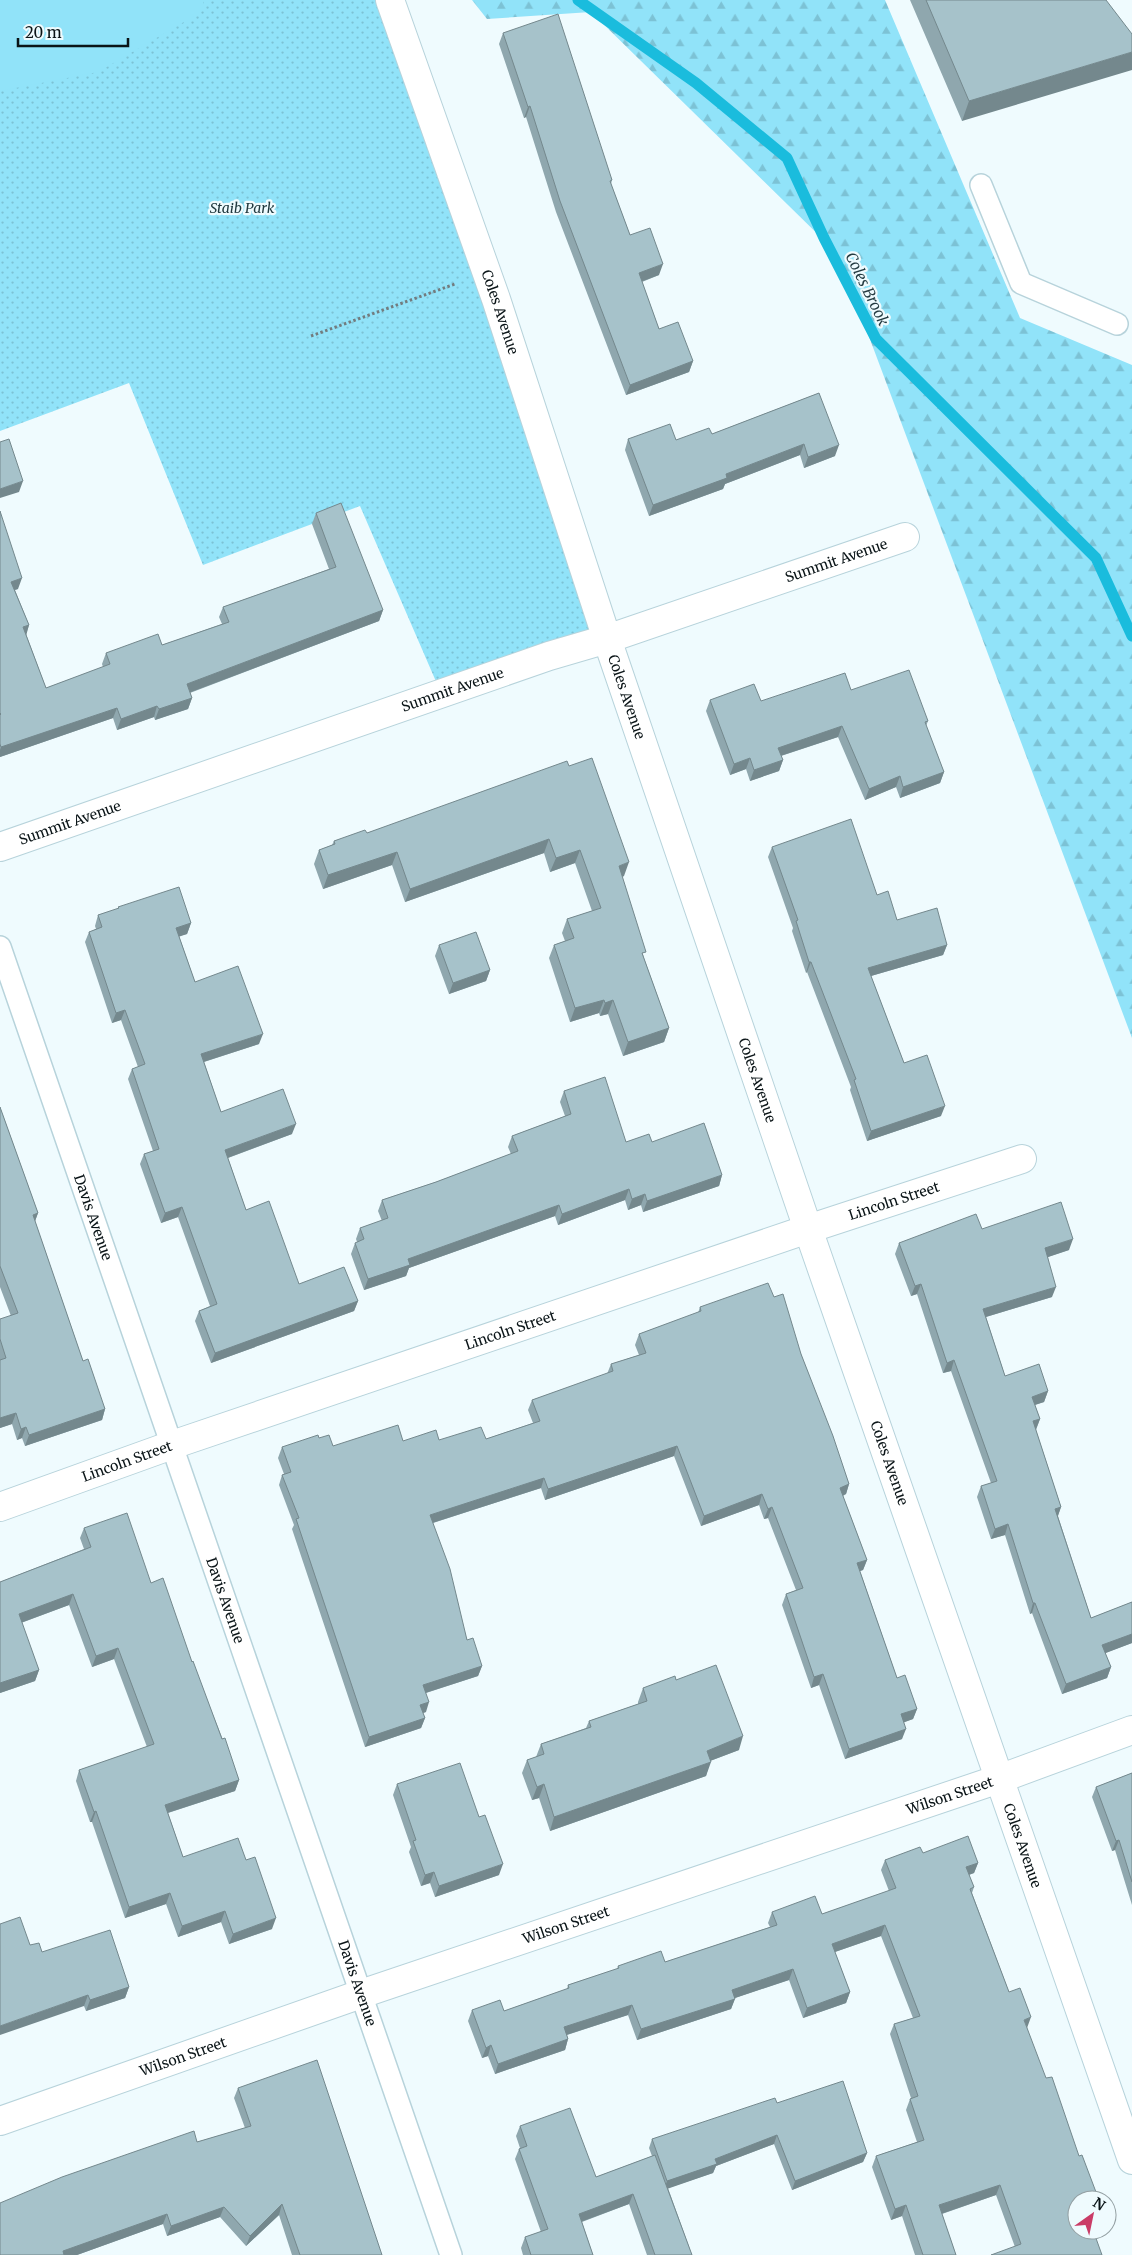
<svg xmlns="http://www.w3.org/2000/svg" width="1132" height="2255" viewBox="0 0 1132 2255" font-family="Merriweather,serif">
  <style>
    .forest { fill: url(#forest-firs) }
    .park { fill: url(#park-dots) }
    .garden { fill: #91e3f9 }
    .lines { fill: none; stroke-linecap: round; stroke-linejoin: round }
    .stream { stroke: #1abcdd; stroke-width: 11 }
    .service-casing { stroke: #b7d3db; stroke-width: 24 }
    .minor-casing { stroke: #b7d3db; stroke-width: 30 }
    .path { stroke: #727c7f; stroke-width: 3; stroke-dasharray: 2.5 2.5; stroke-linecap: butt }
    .service { stroke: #fff; stroke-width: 21 }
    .minor { stroke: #fff; stroke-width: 28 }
    .wall { fill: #8fa7ae }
    .shaded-wall { fill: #74888d }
    .building { fill: #a6c2ca; stroke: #74888d }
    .labels { text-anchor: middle; stroke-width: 4.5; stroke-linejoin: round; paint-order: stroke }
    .park-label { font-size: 14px; font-style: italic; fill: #20383e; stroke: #effbfe }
    .street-label { font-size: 14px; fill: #0a1417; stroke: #effbfe }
    .water-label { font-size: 15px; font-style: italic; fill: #243b42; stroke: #effbfe }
  </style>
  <defs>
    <pattern id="forest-firs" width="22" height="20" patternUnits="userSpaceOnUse" patternTransform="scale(1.25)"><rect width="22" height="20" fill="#91e3f9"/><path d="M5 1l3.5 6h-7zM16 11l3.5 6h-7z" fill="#7cc2d5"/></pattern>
    <pattern id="park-dots" width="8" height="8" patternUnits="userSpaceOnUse" patternTransform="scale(1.25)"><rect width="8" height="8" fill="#91e3f9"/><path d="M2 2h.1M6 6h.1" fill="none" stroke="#7cc2d5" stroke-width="1.8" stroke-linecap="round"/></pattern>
  </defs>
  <rect width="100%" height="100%" fill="#effbfe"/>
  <!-- forest -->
  <path class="forest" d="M472,0H885L1020,318L1132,365V1038L838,254L591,12L487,19Z"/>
  <!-- park -->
  <path class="park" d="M0,0H387L607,639L441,693L360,506L203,565L129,383L0,431Z"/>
  <!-- garden -->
  <path class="garden" d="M0,0H204L201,12L98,72L0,91Z"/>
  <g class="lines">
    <!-- stream -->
    <path class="stream" d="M578,0L696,83L787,158L824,238L876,339L1096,558L1132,636"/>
    <defs>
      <g id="service">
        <path d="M981,185L1021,283L1117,324"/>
        <path id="s1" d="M0,947L451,2255"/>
      </g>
      <g id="minor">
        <path id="s2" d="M390,0L496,299L607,639L808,1229L1132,2160"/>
        <path id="s3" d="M0,847L549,656L607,639L905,537"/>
        <path id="s4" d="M0,1507L172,1445L808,1229L1022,1159"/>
        <path id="s5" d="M0,2121L361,1994L999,1779L1132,1730"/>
      </g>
    </defs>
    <!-- service casing -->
    <use href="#service" class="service-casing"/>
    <!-- minor casing -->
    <use href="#minor" class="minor-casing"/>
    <!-- path -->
    <path class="path" d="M311,336L455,284"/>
    <!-- service -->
    <use href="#service" class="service"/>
    <!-- minor -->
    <use href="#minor" class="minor"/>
  </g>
  <!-- wall -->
  <path class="wall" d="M910,0H1106L962,121Z
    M503,33L612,180L611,184L630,235L659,275L642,282L659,329L693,361L689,372L626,395L556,212L526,117L524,118L499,44Z
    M819,393L835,456L804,468L800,455L725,484L723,489L649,516L625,450L628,439L676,440L712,434Z
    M0,511L18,589L15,590L29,625L26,634L46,688L103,667L102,664L106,653L162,645L222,624L219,617L223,607L329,569L312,524L316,513L383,610L379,621L190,693L192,698L188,709L155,720L154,717L117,730L113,718L0,757Z
    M851,690L928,721L926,726L944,772L940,783L900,798L896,787L865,800L838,737L781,756L783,760L779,771L750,781L746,769L730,775L706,711L710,700L761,701Z
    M569,766L624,876L622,877L644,958L669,1028L664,1042L623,1056L608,1014L600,1016L599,1013L570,1022L549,958L554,945L565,941L562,933L567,919L592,911L575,863L550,872L544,853L405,902L392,865L323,889L314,864L319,850L332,845L334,841L367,833Z
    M772,847L877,895L897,920L947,945L943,955L871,976L904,1063L941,1116L867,1141L850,1090L851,1087L807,972L806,973L792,931L793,928L768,857Z
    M118,907L191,923L187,934L179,936L195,982L259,1044L204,1062L221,1112L292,1134L228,1158L246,1210L299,1284L358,1301L354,1311L211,1363L195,1321L199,1311L210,1306L178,1217L161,1223L140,1164L144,1154L153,1151L128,1079L132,1069L138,1067L121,1020L112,1023L85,942L89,932L96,929L95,926L98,915L118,909Z
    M439,945L490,970L486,981L449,994L435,956Z
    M564,1091L626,1142H652L722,1175L719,1186L643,1212L641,1205L628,1210L625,1200L558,1225L555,1216L409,1268L406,1276L364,1290L351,1254L355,1243L357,1242L356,1239L360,1228L382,1221L378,1211L382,1200L436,1182L511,1154L508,1147L512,1136L565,1116L560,1102Z
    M0,1107L38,1213L35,1221L83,1361L105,1409L102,1420L25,1446L22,1438L17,1440L12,1424L0,1428V1319L11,1316L0,1287Z
    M982,1229L1069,1250L1048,1257L1052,1297L986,1317L1005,1376L1048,1391L1044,1402L1035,1405L1040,1419L1036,1430L1061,1507L1058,1516L1091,1618L1132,1602V1643L1105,1653L1111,1667L1107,1678L1062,1694L1032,1613L1030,1614L1005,1535L991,1539L977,1497L981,1486L991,1483L951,1371L943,1373L917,1294L911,1296L895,1254L899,1243Z
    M774,1297L801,1354L849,1484L846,1494L843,1496L867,1560L863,1570L860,1571L897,1678L917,1709L913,1719L904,1722L902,1739L845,1759L819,1685L811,1688L782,1605L786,1594L796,1590L768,1518L764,1519L759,1505L701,1526L674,1456L545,1500L541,1488L433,1523L467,1640L482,1666L478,1676L426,1693V1712L423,1713L425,1718L421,1728L365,1747L292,1529L294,1525L279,1485L282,1475L284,1474L278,1458L282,1447L319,1438L333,1446L403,1441L486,1439L533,1423L528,1410L532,1400L607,1374L611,1364L639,1355L635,1345L639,1334L698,1313L700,1307Z
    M84,1528L151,1583L192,1662L239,1780L235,1791L168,1813L183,1857L246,1860L272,1929L229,1944L221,1922L178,1937L166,1904L125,1918L92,1822H90L76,1781L79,1770L147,1747L114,1659L92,1667L69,1605L21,1623L39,1670L35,1681L0,1693V1582L84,1549L80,1538Z
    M676,1680L739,1750L710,1761L706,1776L550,1831L539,1798L532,1800L522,1773L527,1760L536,1757L541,1744L586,1728L589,1721L638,1704V1702L643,1688Z
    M1132,1773V1905L1115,1850L1112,1851L1092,1797L1096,1787Z
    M397,1784L499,1875L435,1897L430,1883L421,1886L409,1852L411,1847L393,1795Z
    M923,1853L978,1863L974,1873L969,1875L974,1887L972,1893L1009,1992L1027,2028L1077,2200V2230L1015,2247L996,2195L942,2214L956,2255H915L902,2216L891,2220L872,2167L876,2156L917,2142L906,2110L910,2099L911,2098L890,2034L894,2024L913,2018L881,1936L835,1952L850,1992L846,2003L803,2018L789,1980L735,1998L731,2009L637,2040L628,2015L567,2035L568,2039L565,2050L495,2074L488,2056L482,2058L468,2021L472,2010L504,2011L567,1989L568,1985L617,1969L618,1966L665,1962L770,1927L768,1923L772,1912L822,1914L889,1891L881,1870L885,1860Z
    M30,1945L42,1952L129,1987L125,1998L86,2011L84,2006Z
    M238,2088L382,2255H292L279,2215L246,2246L220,2217L167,2236L163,2224L77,2255H0L197,2142L245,2128L234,2098Z
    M777,2103L867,2153L863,2162L792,2190L774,2144L716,2166L713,2173L668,2188L692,2255H647L629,2204L582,2222L593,2255H523L521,2248L525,2237L541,2232L515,2159L519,2149L520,2148L516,2136L520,2126L596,2177L652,2156L649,2148L652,2139Z"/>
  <!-- shaded-wall -->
  <path class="shaded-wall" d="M1132,52V70L962,121L969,101Z
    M530,106L526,117L524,118L528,107Z
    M663,264L659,275L635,284L639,273Z
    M693,361L689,372L626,395L630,385Z
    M804,444L800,455L725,484L723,489L649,516L653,505L726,474Z
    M839,445L835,456L804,468L808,457Z
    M23,481L19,492L0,498V489Z
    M22,578L18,589L7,592L11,582Z
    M383,610L379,621L183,695L187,684Z
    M29,625L26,636L23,627Z
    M192,698L188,709L155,720L159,709Z
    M157,706L154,717L117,730L121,719Z
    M117,708L113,718L0,757V750L1,747Z
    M842,726L838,737L774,758L778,748Z
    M750,758L746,769L730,775L734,764Z
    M783,760L779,771L750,781L754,770Z
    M944,772L940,783L900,798L903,787Z
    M900,776L896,787L865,800L869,789Z
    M549,839L544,853L405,902L410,889Z
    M580,850L575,863L550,872L556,858Z
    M397,852L392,865L323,889L328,875Z
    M629,862L624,876L614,880L619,866Z
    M191,923L187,934L172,939L176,928Z
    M947,945L943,955L864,978L868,968Z
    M809,962H811L807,972L806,973Z
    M490,970L486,981L449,994L453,983Z
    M604,1000L599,1013L570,1022L575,1008Z
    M613,1000L608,1014L600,1016L605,1003Z
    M125,1010L121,1020L112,1023L116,1013Z
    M669,1028L664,1042L623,1056L628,1042Z
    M263,1034L259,1044L197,1064L201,1054Z
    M945,1106L941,1116L867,1141L871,1131Z
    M296,1124L292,1134L222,1160L225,1150Z
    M722,1175L719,1186L643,1212L647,1201Z
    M629,1189L625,1200L558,1225L562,1214Z
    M645,1194L641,1205L628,1210L632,1199Z
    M559,1205L555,1216L409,1268L406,1276L364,1290L368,1279L408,1259Z
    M182,1207L178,1217L161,1223L165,1213Z
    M38,1213L34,1224L33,1215Z
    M1073,1239L1069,1250L1042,1259L1045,1248Z
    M921,1284L917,1294L911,1296L915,1286Z
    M1056,1287L1052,1297L979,1319L983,1309Z
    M358,1301L354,1311L211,1363L215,1353Z
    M954,1360L951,1371L943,1373L947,1363Z
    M1048,1391L1044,1402L1028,1407L1032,1397Z
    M105,1409L102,1420L25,1446L29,1435Z
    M16,1413L12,1424L0,1428V1418Z
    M1040,1419L1036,1429L1029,1432L1033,1421Z
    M26,1427L22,1438L17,1440L21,1429Z
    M677,1446L674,1456L545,1500L548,1489Z
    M544,1478L541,1488L426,1525L430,1515Z
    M849,1484L846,1494L836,1498L840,1488Z
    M762,1494L759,1505L701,1526L704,1516Z
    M772,1507L768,1518L764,1519L768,1509Z
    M1061,1507L1057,1518L1055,1509Z
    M1008,1524L1005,1535L991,1539L995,1529Z
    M867,1560L863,1570L854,1573L857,1563Z
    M73,1594L69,1605L15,1625L19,1614Z
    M1033,1603H1035L1032,1613L1030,1614Z
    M1132,1634V1643L1098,1656L1102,1645Z
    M118,1648L114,1659L92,1667L96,1656Z
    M482,1666L478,1676L419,1695L423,1685Z
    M1111,1667L1107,1678L1062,1694L1066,1684Z
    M39,1670L35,1681L0,1693V1683Z
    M823,1674L819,1685L811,1688L814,1677Z
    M429,1702L426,1712L416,1715L420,1705Z
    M917,1709L913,1719L897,1725L901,1714Z
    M425,1718L421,1728L365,1747L369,1737Z
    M906,1729L902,1739L845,1759L849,1749Z
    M743,1736L739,1750L702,1764L707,1751Z
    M711,1762L706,1776L550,1831L554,1817Z
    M239,1780L235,1791L161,1815L165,1805Z
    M544,1784L539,1798L532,1800L537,1787Z
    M96,1811L92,1822H90L94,1812Z
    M1119,1840L1115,1850L1112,1851L1116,1841Z
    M978,1863L974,1873L962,1877L966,1867Z
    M503,1864L499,1875L435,1897L439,1886Z
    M434,1872L430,1883L421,1886L425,1875Z
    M170,1893L166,1904L125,1918L129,1907Z
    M225,1911L221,1922L178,1937L182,1926Z
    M276,1918L272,1929L229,1944L233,1934Z
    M885,1925L881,1936L829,1954L832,1944Z
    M793,1969L789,1980L729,2000L732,1990Z
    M129,1987L125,1998L86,2011L90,2000Z
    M850,1992L846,2003L803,2018L807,2008Z
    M88,1995L84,2006L0,2035V2026Z
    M735,1999L731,2009L637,2040L641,2029Z
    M632,2005L628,2015L560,2037L564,2027Z
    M1031,2017L1027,2028L1024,2020Z
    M568,2039L565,2050L495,2074L498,2064Z
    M491,2045L488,2056L482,2058L486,2048Z
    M777,2135L774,2144L716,2166L713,2173L664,2190L667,2181L715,2159Z
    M867,2153L863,2162L792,2190L795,2181Z
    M1000,2185L996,2195L935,2216L939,2205Z
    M633,2194L629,2204L575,2224L579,2214Z
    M282,2204L279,2215L246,2246L250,2236Z
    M906,2205L902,2216L891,2220L895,2209Z
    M224,2207L220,2217L167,2236L171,2226Z
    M167,2214L163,2224L77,2255H61L63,2251Z"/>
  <!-- building -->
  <path class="building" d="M926,0H1106L1132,34V52L969,101Z
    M558,14L612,180L610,181L630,235L650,228L663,264L639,273L659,329L678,322L693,361L630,385L560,201L530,106L528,107L503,33Z
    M819,393L839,445L808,457L804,444L726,474L727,478L653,505L628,439L670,424L676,440L709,428L712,434Z
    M9,439L23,481L0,489V442Z
    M341,503L383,610L187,684L192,698L159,709L157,706L121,719L117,708L1,747L0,744V715L1,714L0,713V511L22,578L11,582L29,625L23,627L46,688L110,664L106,653L158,634L162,645L229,622L223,607L336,567L316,513Z
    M909,670L928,721L925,722L944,772L903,787L900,776L869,789L842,726L778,748L783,760L754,770L750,758L734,764L710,700L754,684L761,701L845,673L851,690Z
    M592,758L629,862L619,866L646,952L642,953L669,1028L628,1042L613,1000L605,1003L604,1000L575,1008L554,945L574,938L567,919L601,908L580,850L556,858L549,839L410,889L397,852L328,875L319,850L335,844L334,841L365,830L367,833L567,761L569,766Z
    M851,819L877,895L888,891L897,920L937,908L947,945L868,968L904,1063L927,1055L945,1106L871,1131L854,1080L856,1079L811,962H809L796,921L798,920L772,847Z
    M179,887L191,923L176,928L195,982L238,966L263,1034L201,1054L221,1112L283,1089L296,1124L225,1150L246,1210L269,1201L299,1284L344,1267L358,1301L215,1353L199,1311L217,1304L182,1207L165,1213L144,1154L159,1149L132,1069L145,1064L125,1010L116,1013L89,932L102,927L98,915L119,908L118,907Z
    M476,932L490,970L453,983L439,945Z
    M605,1077L626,1142L649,1134L652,1142L704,1123L722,1175L647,1201L645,1194L632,1199L629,1189L562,1214L559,1205L408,1259L410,1265L368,1279L355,1243L364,1239L360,1228L388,1218L382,1200L436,1182L518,1151L512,1136L571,1114L564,1091Z
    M0,1107L38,1213L33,1215L83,1361L88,1359L105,1409L29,1435L26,1427L21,1429L16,1413L0,1418V1360L6,1358L0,1339V1319L18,1313L0,1266Z
    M1061,1202L1073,1239L1045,1248L1056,1287L983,1309L1005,1376L1039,1364L1048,1391L1032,1397L1040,1419L1033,1421L1061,1507L1055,1509L1091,1618L1132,1602V1634L1102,1645L1111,1667L1066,1684L1035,1603H1033L1008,1524L995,1529L981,1486L997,1481L954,1360L947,1363L921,1284L915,1286L899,1243L976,1214L982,1229Z
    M768,1283L774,1297L783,1294L801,1354L833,1436L849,1484L840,1488L867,1560L857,1563L897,1678L905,1675L917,1709L901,1714L906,1729L849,1749L823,1674L814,1677L786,1594L803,1588L772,1507L768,1509L762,1494L704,1516L677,1446L548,1489L544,1478L430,1515L450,1569L467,1640L473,1638L482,1666L423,1685L429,1702L420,1705L425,1718L369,1737L296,1519L299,1518L282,1475L291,1472L282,1447L318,1435L319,1438L329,1435L333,1446L398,1425L403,1441L436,1430L439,1440L481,1427L486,1439L540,1421L532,1400L613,1371L611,1364L646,1353L639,1334L701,1311L700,1307Z
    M127,1513L151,1583L163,1578L192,1662L193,1661L222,1739L225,1738L239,1780L165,1805L183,1857L238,1838L246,1860L255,1857L276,1918L233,1934L225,1911L182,1926L170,1893L129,1907L96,1811L94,1812L79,1770L154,1744L118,1648L96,1656L73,1594L19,1614L39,1670L0,1683V1582L91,1547L84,1528Z
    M716,1665L743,1736L707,1751L711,1762L554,1817L544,1784L537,1787L527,1760L544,1754L541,1744L591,1727L589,1721L647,1701L643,1688L675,1676L676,1680Z
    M460,1763L479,1817L485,1815L503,1864L439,1886L434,1872L425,1875L413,1841L416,1840L397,1784Z
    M1132,1773V1882L1119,1840L1116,1841L1096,1787Z
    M968,1836L978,1863L966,1867L974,1887L970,1889L1009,1992L1020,1988L1031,2017L1024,2020L1046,2078L1052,2077L1079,2156L1082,2155L1099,2200H1077V2230H1093L1102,2255H991L1021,2244L1000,2185L939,2205L956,2255H923L906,2205L895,2209L876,2156L924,2140L910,2099L918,2096L894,2024L920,2016L885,1925L832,1944L850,1992L807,2008L793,1969L732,1990L735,1999L641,2029L632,2005L564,2027L568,2039L498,2064L491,2045L486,2048L472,2010L500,2000L504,2011L569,1988L568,1985L619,1968L618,1966L661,1951L665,1962L777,1925L772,1912L815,1896L822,1914L896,1888L885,1860L920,1847L923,1853Z
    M20,1917L30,1945L39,1943L42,1952L110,1930L129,1987L90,2000L88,1995L0,2026V1924Z
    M317,2060L382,2255H300L282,2204L250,2236L224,2207L171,2226L167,2214L63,2251L64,2255H0V2203L62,2177L194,2131L197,2142L251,2126L238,2088Z
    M843,2081L867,2153L795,2181L777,2135L715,2159L717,2164L667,2181L652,2139L775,2098L777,2103Z
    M570,2108L596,2177L655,2155L692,2255H655L633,2194L579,2214L593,2255H531L525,2237L548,2229L519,2149L527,2146L520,2126Z"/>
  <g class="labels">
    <!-- park labels -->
    <g class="park-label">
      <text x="242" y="213">Staib Park</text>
    </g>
    <!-- street labels -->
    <g class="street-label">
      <text dy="5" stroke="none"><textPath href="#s2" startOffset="331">Coles Avenue</textPath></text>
      <text dy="5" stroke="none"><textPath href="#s3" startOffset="884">Summit Avenue</textPath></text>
      <text dy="5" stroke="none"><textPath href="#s3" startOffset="479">Summit Avenue</textPath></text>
      <text dy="5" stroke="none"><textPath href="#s2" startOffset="736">Coles Avenue</textPath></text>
      <text dy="5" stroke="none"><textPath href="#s3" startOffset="74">Summit Avenue</textPath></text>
      <text dy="5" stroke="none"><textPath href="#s2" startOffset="1141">Coles Avenue</textPath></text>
      <text dy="5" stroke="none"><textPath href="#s4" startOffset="945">Lincoln Street</textPath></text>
      <text dy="5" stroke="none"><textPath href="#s1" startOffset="286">Davis Avenue</textPath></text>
      <text dy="5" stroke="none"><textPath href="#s4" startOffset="540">Lincoln Street</textPath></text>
      <text dy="5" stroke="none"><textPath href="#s4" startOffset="135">Lincoln Street</textPath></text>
      <text dy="5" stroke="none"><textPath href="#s2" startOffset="1546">Coles Avenue</textPath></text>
      <text dy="5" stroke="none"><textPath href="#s1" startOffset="691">Davis Avenue</textPath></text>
      <text dy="5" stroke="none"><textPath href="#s5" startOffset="1004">Wilson Street</textPath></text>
      <text dy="5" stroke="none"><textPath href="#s2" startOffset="1951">Coles Avenue</textPath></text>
      <text dy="5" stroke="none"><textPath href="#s5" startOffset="599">Wilson Street</textPath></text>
      <text dy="5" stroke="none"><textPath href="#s1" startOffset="1096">Davis Avenue</textPath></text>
      <text dy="5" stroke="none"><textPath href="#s5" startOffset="194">Wilson Street</textPath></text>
    </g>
    <!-- water labels -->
    <g class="water-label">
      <text transform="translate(867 289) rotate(64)" y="5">Coles Brook</text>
    </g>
  </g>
  <!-- north arrow -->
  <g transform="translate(1092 2215) rotate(33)"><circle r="24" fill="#effbfe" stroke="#939fa2"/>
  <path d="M0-4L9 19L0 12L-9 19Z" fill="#ca3c67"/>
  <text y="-8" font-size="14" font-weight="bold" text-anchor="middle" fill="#0a1417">N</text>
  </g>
  <!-- scale -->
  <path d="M18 38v8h110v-8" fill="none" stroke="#0a1417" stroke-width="2.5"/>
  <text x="25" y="38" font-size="15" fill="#0a1417" stroke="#effbfe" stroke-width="4" paint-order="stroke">20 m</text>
</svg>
